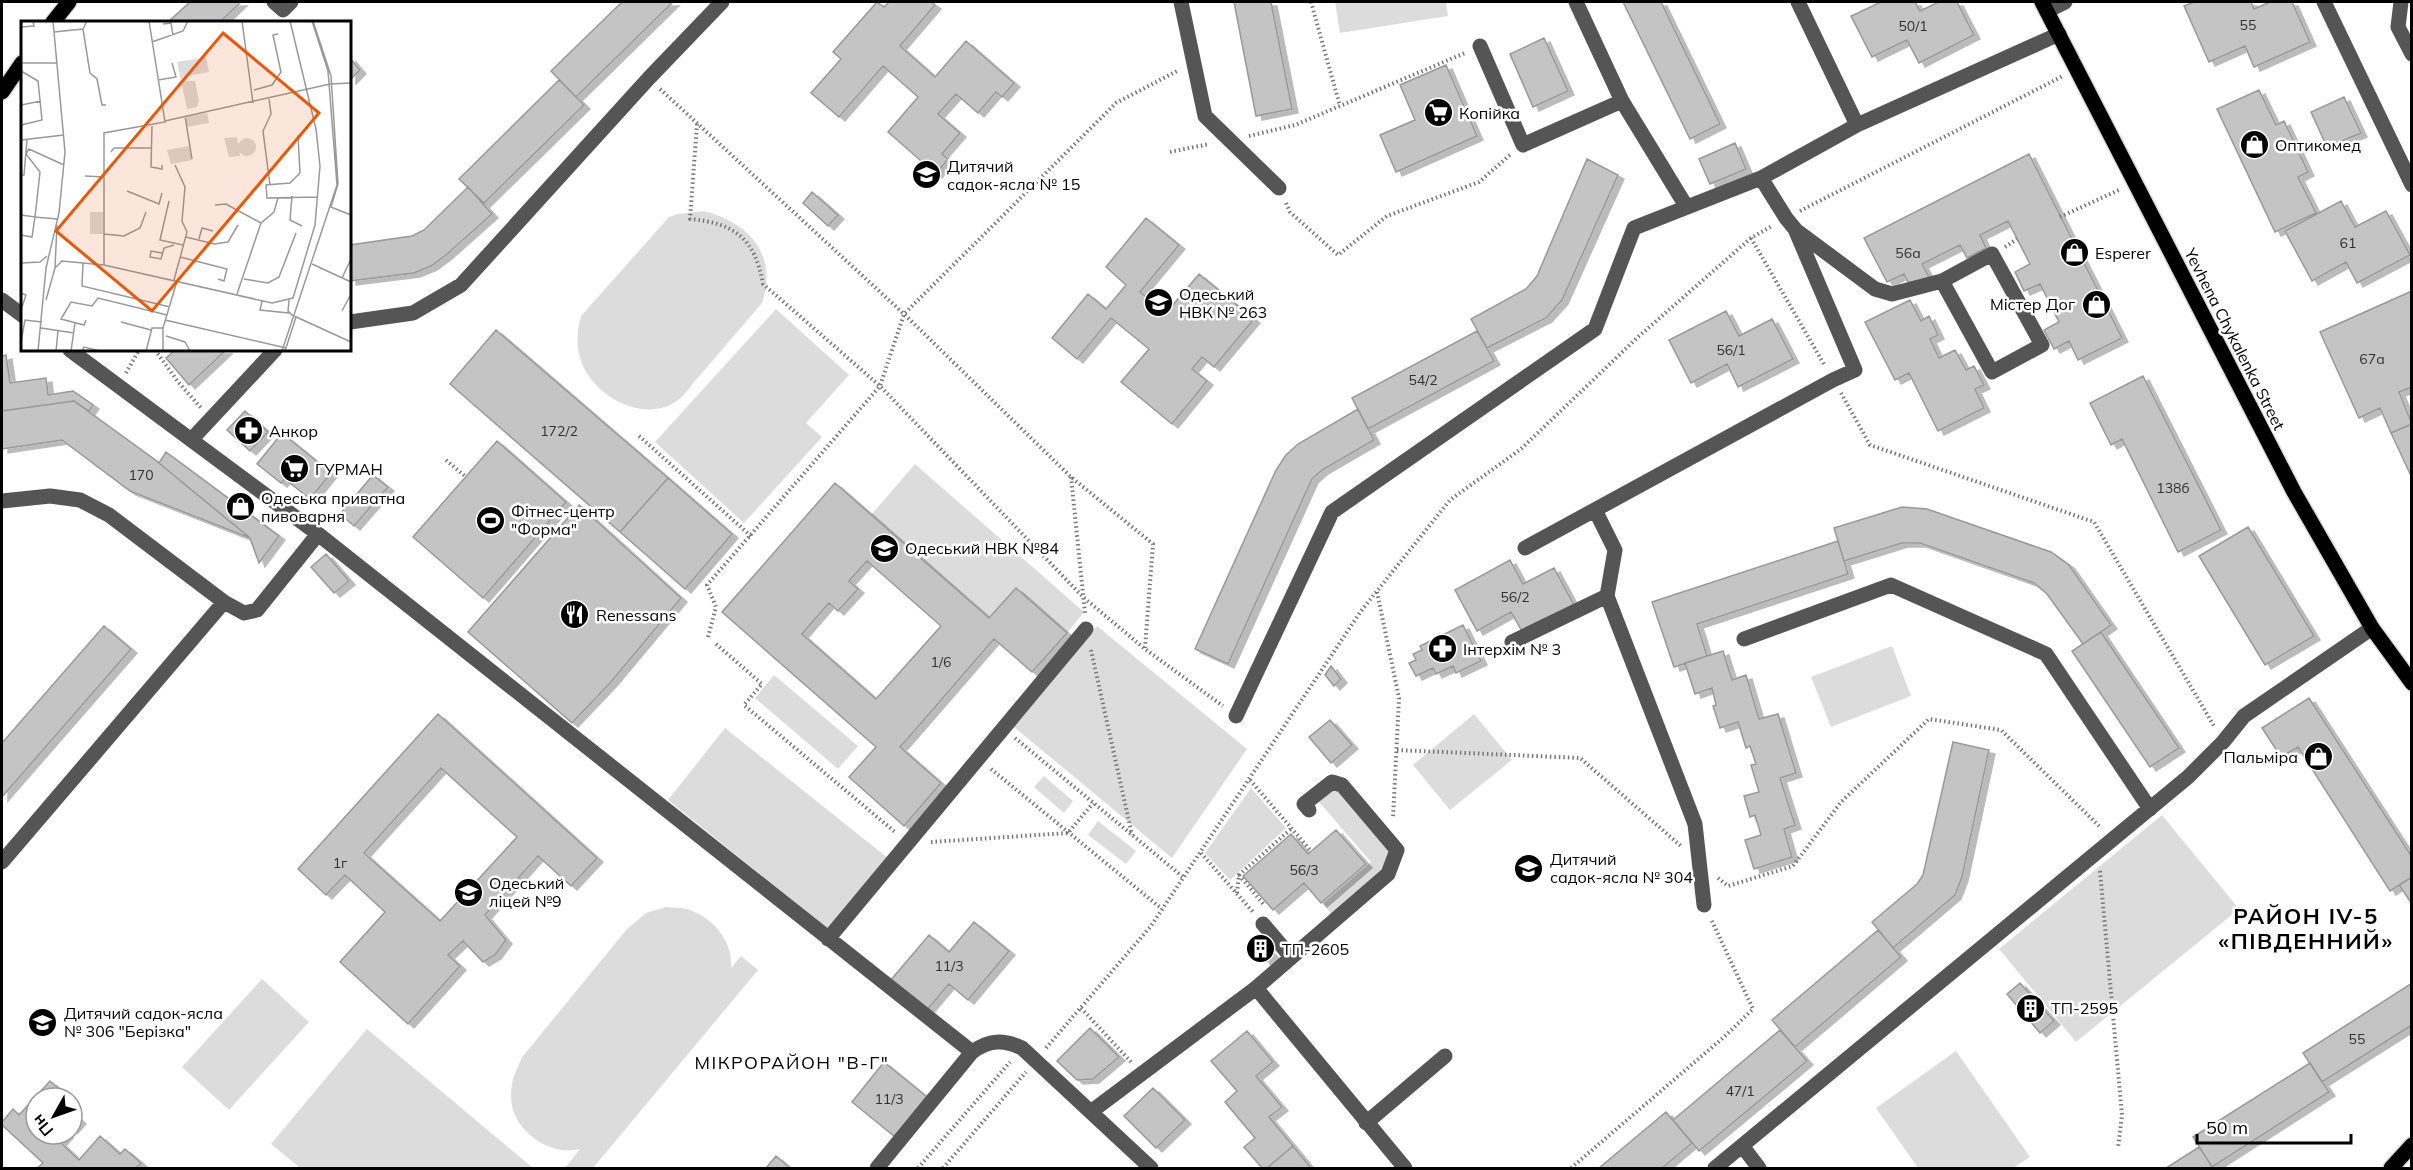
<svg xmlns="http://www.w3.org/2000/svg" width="2413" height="1170" viewBox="0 0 2413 1170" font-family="Mulish,sans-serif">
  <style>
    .green { fill: #dcdcdc }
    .building { fill: #c4c4c4; stroke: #999; stroke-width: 1.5; fill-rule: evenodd; filter: url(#shadow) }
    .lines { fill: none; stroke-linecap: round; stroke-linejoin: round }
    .major-casing { stroke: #dbdbdb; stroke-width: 18 }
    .path { stroke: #777; stroke-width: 4; stroke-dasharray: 1.5 3; stroke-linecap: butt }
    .minor { stroke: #555; stroke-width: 15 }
    .major { stroke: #000; stroke-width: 15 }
    .labels { text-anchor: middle; stroke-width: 5; stroke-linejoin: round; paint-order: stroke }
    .number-label { font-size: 14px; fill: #313131 }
    .poi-label { font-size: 16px; fill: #000; stroke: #fff; text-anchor: start }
    .street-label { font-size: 16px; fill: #000; stroke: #fff }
    .neighbourhood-label { font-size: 18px; letter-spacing: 1.5px; fill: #000; stroke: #fff }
    .district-label { font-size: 22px; font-weight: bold; letter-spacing: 1.5px; fill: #000; stroke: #fff }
    .inset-road { fill: none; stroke: #999; stroke-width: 1.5 }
    .view { fill: #e8590c; fill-opacity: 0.15; stroke: #e8590c; stroke-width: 3 }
    .inset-edge { fill: none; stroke: #000; stroke-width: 3 }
  </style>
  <defs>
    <filter id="shadow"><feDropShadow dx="6" dy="4" stdDeviation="0" flood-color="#0004"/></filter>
  </defs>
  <rect width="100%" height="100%" fill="#fff"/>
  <!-- green -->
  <path class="green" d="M1335,2H1446L1448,16L1340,33Z
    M704,211C750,223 778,255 762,303C742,326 722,350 702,373C694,381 687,393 678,400C652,420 614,405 595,384C577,364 574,342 581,316L669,217L678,214Z
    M776,309L849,375L806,423L822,437L744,523L655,442Z
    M915,464L1084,612L1067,633L1016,588L989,618L871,515Z
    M1097,626L1247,749L1172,858L1014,727Z
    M1892,646L1911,696L1831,727L1811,677Z
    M774,675L858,746L838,769L755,698Z
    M1474,714L1512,760L1450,810L1413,765Z
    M725,728L889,859L831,931L668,800Z
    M1044,776L1073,801L1064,813L1034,787Z
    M1251,788L1286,828L1230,880L1205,853Z
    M1334,789L1340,791L1390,849L1382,874L1333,916L1323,904L1371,862L1319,802Z
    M2162,815L2239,909L2076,1042L1999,949Z
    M1098,821L1136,851L1126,864L1088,835Z
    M666,907C674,908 683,907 690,910C714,919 733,941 731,968L741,956L758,970L593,1168H565L580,1149C549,1157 511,1130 511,1096C511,1080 516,1070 523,1056L627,929L646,913Z
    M262,979L309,1022L229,1110L182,1067Z
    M367,1029L533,1168H300L271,1144Z
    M1956,1051L2030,1157L2013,1168H1918L1876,1108Z"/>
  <!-- building -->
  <path class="building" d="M190,2H241L220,22H168Z
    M622,2H673L576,97L551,71Z
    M877,2L884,7L889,2H931L935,5L900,46L935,77L966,41L1014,83L1002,97L996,92L978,113L956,94L938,114L960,133L942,154L948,159L936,174L888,132L918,97L883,66L839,117L811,93L841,59L833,52Z
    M1234,2H1271L1292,109L1256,116Z
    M1623,2H1661L1720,124L1690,139Z
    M1881,2H1915L1920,11L1939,2H1957L1974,35L1919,63L1907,40L1872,57L1851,16Z
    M2194,2H2251L2254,9L2270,2H2292L2310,42L2254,67L2245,46L2209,62L2184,6Z
    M1544,38L1568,91L1533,107L1510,54Z
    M350,58L360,70L350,80Z
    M1446,65L1477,136L1396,172L1380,135L1415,120L1400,85Z
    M559,80L584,105L484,203L459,179Z
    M2259,90L2276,125L2284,121L2308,172L2298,177L2316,213L2275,232L2217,109Z
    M2344,97L2361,133L2327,147L2311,112Z
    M1735,143L1746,169L1710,184L1699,159Z
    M2029,154L2122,338L2078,360L2069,341L2054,349L2044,330L2059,322L2040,284L2024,291L2015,272L2030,264L2008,221L1980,235L1986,248L1967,258L1960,245L1922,264L1929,277L1910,286L1904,274L1887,282L1864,238Z
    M1587,159L1618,175L1562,300L1546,318L1487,348L1471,319L1526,289L1537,276Z
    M468,187L492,214L446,255L431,266L414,273L350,281V245L412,236L424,230Z
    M812,192L838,215L828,226L803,203Z
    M2341,201L2355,227L2386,211L2410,255L2357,283L2346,262L2312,281L2285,231Z
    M1146,218L1179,245L1140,292L1166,313L1199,274L1254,319L1214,367L1202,357L1192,369L1207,381L1172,424L1121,382L1149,349L1111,318L1077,359L1052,338L1088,294L1106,309L1126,285L1106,267Z
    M2412,291V387L2399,392L2412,424L2391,433L2380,408L2359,418L2320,332Z
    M1910,300L1921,321L1929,316L1938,335L1930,339L1939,358L1955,350L1966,370L1974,366L1984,385L1975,389L1984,408L1938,431L1909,373L1895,380L1865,322Z
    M1726,311L1739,336L1772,319L1793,359L1738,387L1727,364L1691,383L1669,340Z
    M496,330L668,478L620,532L450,384Z
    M1477,331L1494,361L1368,429L1352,398Z
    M175,350H226L189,385L166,358Z
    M6,355L10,383L46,378L48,395L73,391L93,405L89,411L74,401L2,411V356Z
    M2143,376L2221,530L2178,552L2122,439L2111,445L2090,403Z
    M74,401L154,459L250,538L130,491L62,440L2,449V411Z
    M1358,409L1374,440L1322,470L1312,479L1228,664L1195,649L1276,470L1286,455L1298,444Z
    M245,411L268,432L250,451L227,430Z
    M2412,424V478L2391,433Z
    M282,433L331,473L310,499L285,479L281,483L257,464Z
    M497,441L566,502L483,598L413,537Z
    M166,452L279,536L259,563L250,538L154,459L159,463Z
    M373,475L388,487L354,526L340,514Z
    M668,478L732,534L685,589L620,532Z
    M835,483L989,618L1016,588L1067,633L1032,672L994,639L909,737L900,747L941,783L904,826L849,777L876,747L722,612ZM867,561L941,626L876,699L802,634L829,603L838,611L858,589L849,581Z
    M579,505L681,598L611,682L572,723L468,632Z
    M1902,507L1927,509L2051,552L2069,565L2111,625L2083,644L2047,594L2034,583L1920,543H1902L1844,561L1834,528Z
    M2248,527L2314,636L2265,665L2199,556Z
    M1838,541L1848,574L1697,624L1707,656L1674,667L1652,602Z
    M326,554L349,581L334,593L311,567Z
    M1510,560L1523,584L1554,568L1574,605L1523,633L1511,612L1477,631L1455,590Z
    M1463,625L1481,661L1456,673L1453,666L1436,674L1433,668L1416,676L1409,663L1416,660L1413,654L1422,650L1420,646Z
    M104,626L131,649L2,797V743Z
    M2101,632L2179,748L2150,767L2072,651Z
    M1723,651L1732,680L1746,675L1759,719L1778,714L1796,773L1780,778L1795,825L1784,829L1792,857L1754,869L1745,840L1761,835L1755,815L1750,817L1744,796L1759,792L1751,765L1756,764L1750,746L1746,748L1738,722L1720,728L1713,706L1716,705L1712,688L1695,694L1685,663Z
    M1331,666L1341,679L1334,686L1325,675Z
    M2309,698L2412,857V877L2390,891L2298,747L2281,757L2262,728Z
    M438,714L597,858L571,886L538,856L485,915L506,940L495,955L483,962L463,941L448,955L460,966L408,1024L340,962L385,912L345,875L326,895L298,869ZM441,768L517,837L440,921L364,853Z
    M1330,720L1352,745L1331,763L1309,737Z
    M1953,742L1989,750L1962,877L1955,895L1893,948L1872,922L1917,884L1923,875Z
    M1336,830L1366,864L1321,903L1304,883L1273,910L1243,876L1291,834L1308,854Z
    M2412,877V904L2399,885Z
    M974,922L1009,951L968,1000L949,984L926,1011L890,981L929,935L949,952Z
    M1878,930L1901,957L1795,1047L1772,1020Z
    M1257,936L1273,955L1265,961L1249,943Z
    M2020,983L2054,1021L2040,1033L2007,994Z
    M2412,983V1025L2322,1082L2303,1053Z
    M1090,1028L1119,1057L1093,1079L1077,1080L1057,1061Z
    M1780,1030L1807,1061L1699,1151L1673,1120Z
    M1247,1031L1273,1062L1256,1076L1282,1107L1269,1117L1293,1146L1267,1168H1262L1244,1147L1255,1138L1225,1102L1237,1091L1211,1061Z
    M884,1062L927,1097L895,1137L852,1102Z
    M2310,1063L2329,1092L2212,1167L2193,1137Z
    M50,1081L63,1092L58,1098H36V1134H67L60,1142L79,1160L100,1136L120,1154L125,1149L141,1163L136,1168H37L43,1163L2,1125V1122L13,1109L19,1115Z
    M1153,1088L1185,1120L1156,1148L1124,1116Z
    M72,1112L80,1120L72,1129Z
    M1666,1112L1692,1143L1662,1168H1599Z
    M1293,1146L1311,1168H1267Z
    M2199,1147L2213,1168H2166Z
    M776,1156L790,1168H766Z"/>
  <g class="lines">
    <defs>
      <path id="major" d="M2042,2L2294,492L2372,628L2412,683
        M53,22L69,2
        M2,92L22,63
        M2391,1168L2412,1145"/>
    </defs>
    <!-- major casing -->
    <use href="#major" class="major-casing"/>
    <!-- path -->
    <path class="path" d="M1311,2L1340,106
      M660,89L904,314L1071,477L1153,544L1145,648
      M697,124L690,219C735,223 755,239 763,284L880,386L1083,597L1145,649L1223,706
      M1249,136L1295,125L1465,53
      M1170,152L1209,144
      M1286,203L1290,212L1338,255L1387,216L1479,182L1510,155
      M1800,211L2063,76
      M2060,217L2121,189
      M1751,238L1825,366
      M2005,247L2017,239
      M155,350L179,383L201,408
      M126,373L139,350
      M1841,393L1870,445L2094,522L2214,726
      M639,436L751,536
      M446,460L466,477
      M1071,477L1085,613
      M1377,592L1399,698L1393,819
      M708,637L716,607L707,585L880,386L904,314L1116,103L1179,70
      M716,644L762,684L744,705L895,832
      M1091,650L1132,835
      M1015,738L1183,877
      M1397,750L1580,758L1681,846
      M991,769L1162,909
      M1250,780L1311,851
      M931,842L1068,833L1093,803
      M1201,853L1253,912
      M2100,871L2122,1115L2118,1148
      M1239,875L1265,906
      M1718,878L1728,886L1793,866L1841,802L1929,719L2001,730L2100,827
      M1237,893L1239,875L1291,829
      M1081,1008L1131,1062
      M1046,1048L1151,926L1361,611L1450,500L1521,449L1638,337L1751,238L1772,226
      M918,1168L1010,1062
      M943,1168L1026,1072
      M1571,1168L1724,1037L1753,1009L1711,919"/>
    <!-- minor -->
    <path class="minor" d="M274,2L283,10L291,2
      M1181,2L1205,116L1279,188
      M1576,2L1622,101L1686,206
      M1798,2L1857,125
      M2324,2L2412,185
      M2401,2L2398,27L2412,54
      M2047,11L2065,2
      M1480,46L1523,145L1622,101
      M1797,231L1875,289L1892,294L1942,281L1992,254L2042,345L1992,372L1942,281
      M2,300L22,315
      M350,322L413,313L461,285L649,78L722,2
      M70,350L318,534L972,1052
      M192,439L275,350
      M2,501L50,496L80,500L109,515L224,602
      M1595,510L1615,550L1607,596
      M1525,548L1833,380L1855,370L1795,229L1786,218L1761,178
      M1744,639L1891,585L2046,654L2150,809
      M1512,642L1607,596L1695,824L1704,905
      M1236,716L1332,512L1595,329L1634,228L1761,178L1857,125L2059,34
      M2,862L224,602L244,613L257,610L318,534
      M1263,924L1291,957
      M828,939L1086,629
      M1256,988L1405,1168
      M1092,1111L1256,988L1388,874L1397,850L1342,785L1332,782L1304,804L1309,810
      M1366,1123L1445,1056
      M1743,1147L1759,1168
      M877,1168L972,1052C989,1040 1003,1039 1022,1048L1151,1168
      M1715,1168L2188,777L2223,742L2244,716L2372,628"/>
    <!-- major -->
    <use href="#major" class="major"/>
  </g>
  <!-- icons -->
  <defs>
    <symbol id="supermarket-disc" viewBox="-11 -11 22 22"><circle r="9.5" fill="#000" stroke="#fff"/><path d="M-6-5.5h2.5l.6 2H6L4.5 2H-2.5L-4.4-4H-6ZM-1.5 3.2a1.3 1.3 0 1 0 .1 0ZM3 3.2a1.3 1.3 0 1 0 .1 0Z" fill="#fff"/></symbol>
    <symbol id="shop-disc" viewBox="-11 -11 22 22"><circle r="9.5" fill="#000" stroke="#fff"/><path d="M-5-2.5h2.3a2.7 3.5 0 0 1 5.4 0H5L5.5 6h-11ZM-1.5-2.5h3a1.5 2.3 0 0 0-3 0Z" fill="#fff"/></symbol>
    <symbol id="school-disc" viewBox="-11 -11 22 22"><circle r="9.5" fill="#000" stroke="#fff"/><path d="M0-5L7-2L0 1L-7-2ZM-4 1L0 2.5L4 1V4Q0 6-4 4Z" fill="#fff"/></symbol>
    <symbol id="pharmacy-disc" viewBox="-11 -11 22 22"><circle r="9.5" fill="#000" stroke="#fff"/><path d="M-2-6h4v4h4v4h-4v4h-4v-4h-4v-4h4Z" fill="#fff"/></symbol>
    <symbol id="stadium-disc" viewBox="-11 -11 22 22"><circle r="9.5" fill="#000" stroke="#fff"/><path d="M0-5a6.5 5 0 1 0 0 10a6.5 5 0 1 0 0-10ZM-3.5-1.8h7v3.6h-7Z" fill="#fff"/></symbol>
    <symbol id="restaurant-disc" viewBox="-11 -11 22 22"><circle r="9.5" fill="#000" stroke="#fff"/><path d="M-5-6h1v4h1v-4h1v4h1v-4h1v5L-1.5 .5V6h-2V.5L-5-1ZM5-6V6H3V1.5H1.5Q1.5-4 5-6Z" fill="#fff"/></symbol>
    <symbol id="building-disc" viewBox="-11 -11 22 22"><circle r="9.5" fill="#000" stroke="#fff"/><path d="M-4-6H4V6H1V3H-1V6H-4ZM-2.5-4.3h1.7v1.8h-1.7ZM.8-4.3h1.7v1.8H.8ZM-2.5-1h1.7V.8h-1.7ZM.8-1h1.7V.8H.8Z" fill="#fff"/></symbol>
  </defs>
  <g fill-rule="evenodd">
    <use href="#supermarket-disc" x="1422" y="96" width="33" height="33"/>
    <use href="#shop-disc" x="2238" y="128" width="33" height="33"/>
    <use href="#school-disc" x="910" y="158" width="33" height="33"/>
    <use href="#shop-disc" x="2058" y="236" width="33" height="33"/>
    <use href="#school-disc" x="1142" y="286" width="33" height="33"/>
    <use href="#shop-disc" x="2080" y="288" width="33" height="33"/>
    <use href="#pharmacy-disc" x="232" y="414" width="33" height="33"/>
    <use href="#supermarket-disc" x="278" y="452" width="33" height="33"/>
    <use href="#shop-disc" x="224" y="490" width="33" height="33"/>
    <use href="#stadium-disc" x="474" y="504" width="33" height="33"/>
    <use href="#school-disc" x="868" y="532" width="33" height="33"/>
    <use href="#restaurant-disc" x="558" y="598" width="33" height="33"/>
    <use href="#pharmacy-disc" x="1426" y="632" width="33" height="33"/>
    <use href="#shop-disc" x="2302" y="740" width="33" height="33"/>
    <use href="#school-disc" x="1512" y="852" width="33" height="33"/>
    <use href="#school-disc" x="452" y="876" width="33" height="33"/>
    <use href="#building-disc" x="1244" y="932" width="33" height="33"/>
    <use href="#building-disc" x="2014" y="992" width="33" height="33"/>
    <use href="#school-disc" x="26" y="1006" width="33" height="33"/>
  </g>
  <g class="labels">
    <!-- number labels -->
    <g class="number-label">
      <text x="2248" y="30">55</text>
      <text x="1913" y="31">50/1</text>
      <text x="2348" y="248">61</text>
      <text x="1908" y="258">56а</text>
      <text x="1731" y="355">56/1</text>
      <text x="2372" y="364">67а</text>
      <text x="1423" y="385">54/2</text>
      <text x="559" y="436">172/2</text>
      <text x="141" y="480">170</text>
      <text x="2173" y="493">138б</text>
      <text x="1515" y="602">56/2</text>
      <text x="941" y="667">1/6</text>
      <text x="340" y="868">1г</text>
      <text x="1304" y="875">56/3</text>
      <text x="949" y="971">11/3</text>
      <text x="2357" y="1044">55</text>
      <text x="1740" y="1096">47/1</text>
      <text x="889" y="1104">11/3</text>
    </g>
    <!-- poi labels -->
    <g class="poi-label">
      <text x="1459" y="119">Копійка</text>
      <text x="2275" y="151">Оптикомед</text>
      <text x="947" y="172">Дитячий<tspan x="947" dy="18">садок-ясла № 15</tspan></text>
      <text x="2095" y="259">Esperer</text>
      <text x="1179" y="300">Одеський<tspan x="1179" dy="18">НВК № 263</tspan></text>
      <text x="2075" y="310" text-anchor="end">Містер Дог</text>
      <text x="269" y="437">Анкор</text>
      <text x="315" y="475">ГУРМАН</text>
      <text x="261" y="504">Одеська приватна<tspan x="261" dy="18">пивоварня</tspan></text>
      <text x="511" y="517">Фітнес-центр<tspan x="511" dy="18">"Форма"</tspan></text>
      <text x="905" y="554">Одеський НВК №84</text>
      <text x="596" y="621">Renessans</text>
      <text x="1463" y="655">Інтерхім № 3</text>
      <text x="2298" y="763" text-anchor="end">Пальміра</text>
      <text x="1550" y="865">Дитячий<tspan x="1550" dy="18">садок-ясла № 304</tspan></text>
      <text x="489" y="889">Одеський<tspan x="489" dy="18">ліцей №9</tspan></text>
      <text x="1282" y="955">ТП-2605</text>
      <text x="2051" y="1014">ТП-2595</text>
      <text x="64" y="1019">Дитячий садок-ясла<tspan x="64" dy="18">№ 306 "Берізка"</tspan></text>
    </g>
    <!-- street labels -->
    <g class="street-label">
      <text transform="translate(2235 339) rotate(63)" y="6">Yevhena Chykalenka Street</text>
    </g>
    <!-- neighbourhood labels -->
    <g class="neighbourhood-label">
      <text x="792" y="1069">МІКРОРАЙОН "В-Г"</text>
    </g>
    <!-- district labels -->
    <g class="district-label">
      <text x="2306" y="924">РАЙОН IV-5<tspan x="2306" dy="25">«ПІВДЕННИЙ»</tspan></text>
    </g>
  </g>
  <!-- overview -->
  <g transform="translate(21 21)">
    <rect width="330" height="330" fill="#fff"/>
    <path d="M185,36L188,51L162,56L163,60H174L178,80L176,86L166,88L156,41ZM186,92L188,102L166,106L164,96ZM216,116L219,135L208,136L203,117ZM217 126a9 9 0 1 1 18 0a9 9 0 1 1-18 0ZM168,125L171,139L150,143L146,129ZM69,191H82V213H69Z" fill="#dcdcdc"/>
    <path class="inset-road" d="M66,0L62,8L69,52L76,58L81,84H85M221,0L232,82M292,0L310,55L317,163L310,186L330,194M142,3L150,2L152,15M0,6L13,5L12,0M33,11L62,8M131,21L162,10L167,0M0,42H36M0,50L17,60L21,99L0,104M137,59L155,56L151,42M233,69L251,64L260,51L252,14L257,13M248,78L250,93L242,110L249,164M0,84L20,80M164,95L171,138M144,100L309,63L330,62M131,105L130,146L141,148V144M281,114L277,115L279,152L269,162L245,164L246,177L297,176M0,119L43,114M90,131L93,127H130M0,154H3L6,118M64,155L83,156M106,170L138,183L141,172M271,175L269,199L281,205M148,180L139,219L162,224M194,184L205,183L240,202L253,191L257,177M0,194L14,196L19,151L5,133L8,128L43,144M83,213L103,215L119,207L125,191M0,214L11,216L14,196L36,198M165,216L193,223L207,221L217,204M178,218L181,207L192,210M141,232L130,230L129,236L140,238L143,227L153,224M159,236L206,248L203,260L197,258M0,242L19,241L26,235M62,242L61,265L149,286M291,243L330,261M83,244V112L144,101L128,0M25,247L38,192L44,131L32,0M34,247L41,240L83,244L251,282L272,277L294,204L299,145L295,108L269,0M34,247L36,204M321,257L330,238M223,258L247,262L258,256L275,212M153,259L166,211L161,200L164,166L154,144M0,272L5,274L0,289M216,273L240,202M25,279L34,247M268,279L267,290L271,294L330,321M241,280L239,289L268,292M321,290L330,273M65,299L63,304L40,298L50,281L71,285L77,277L146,294M144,299L265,327M100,301L130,309M20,307L53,312M145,315L164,321L169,330M0,321L4,299L21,301M17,330L25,247M35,330L37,310M50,330L54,302M61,330L63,326L79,330M125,330L131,307H142M142,330V307L156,260M261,330L316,164L307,50L291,0M264,330L275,296"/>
    <path class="view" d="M202,12L298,92L131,290L35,210Z"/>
    <rect width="330" height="330" class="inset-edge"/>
  </g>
  <!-- border -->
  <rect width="2413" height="1170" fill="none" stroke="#000000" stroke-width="6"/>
  <!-- north arrow -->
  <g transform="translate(54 1116) rotate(230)"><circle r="28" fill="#ffffff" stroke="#999999" stroke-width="1.5"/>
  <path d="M0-4.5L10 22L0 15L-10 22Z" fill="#000000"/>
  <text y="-9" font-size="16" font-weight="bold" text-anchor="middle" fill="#000000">Пн</text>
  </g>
  <!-- scale -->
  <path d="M2197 1134v9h154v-9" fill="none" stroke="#000000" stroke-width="3"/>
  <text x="2206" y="1134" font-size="18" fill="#000000" stroke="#ffffff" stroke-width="4.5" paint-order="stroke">50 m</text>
</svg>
